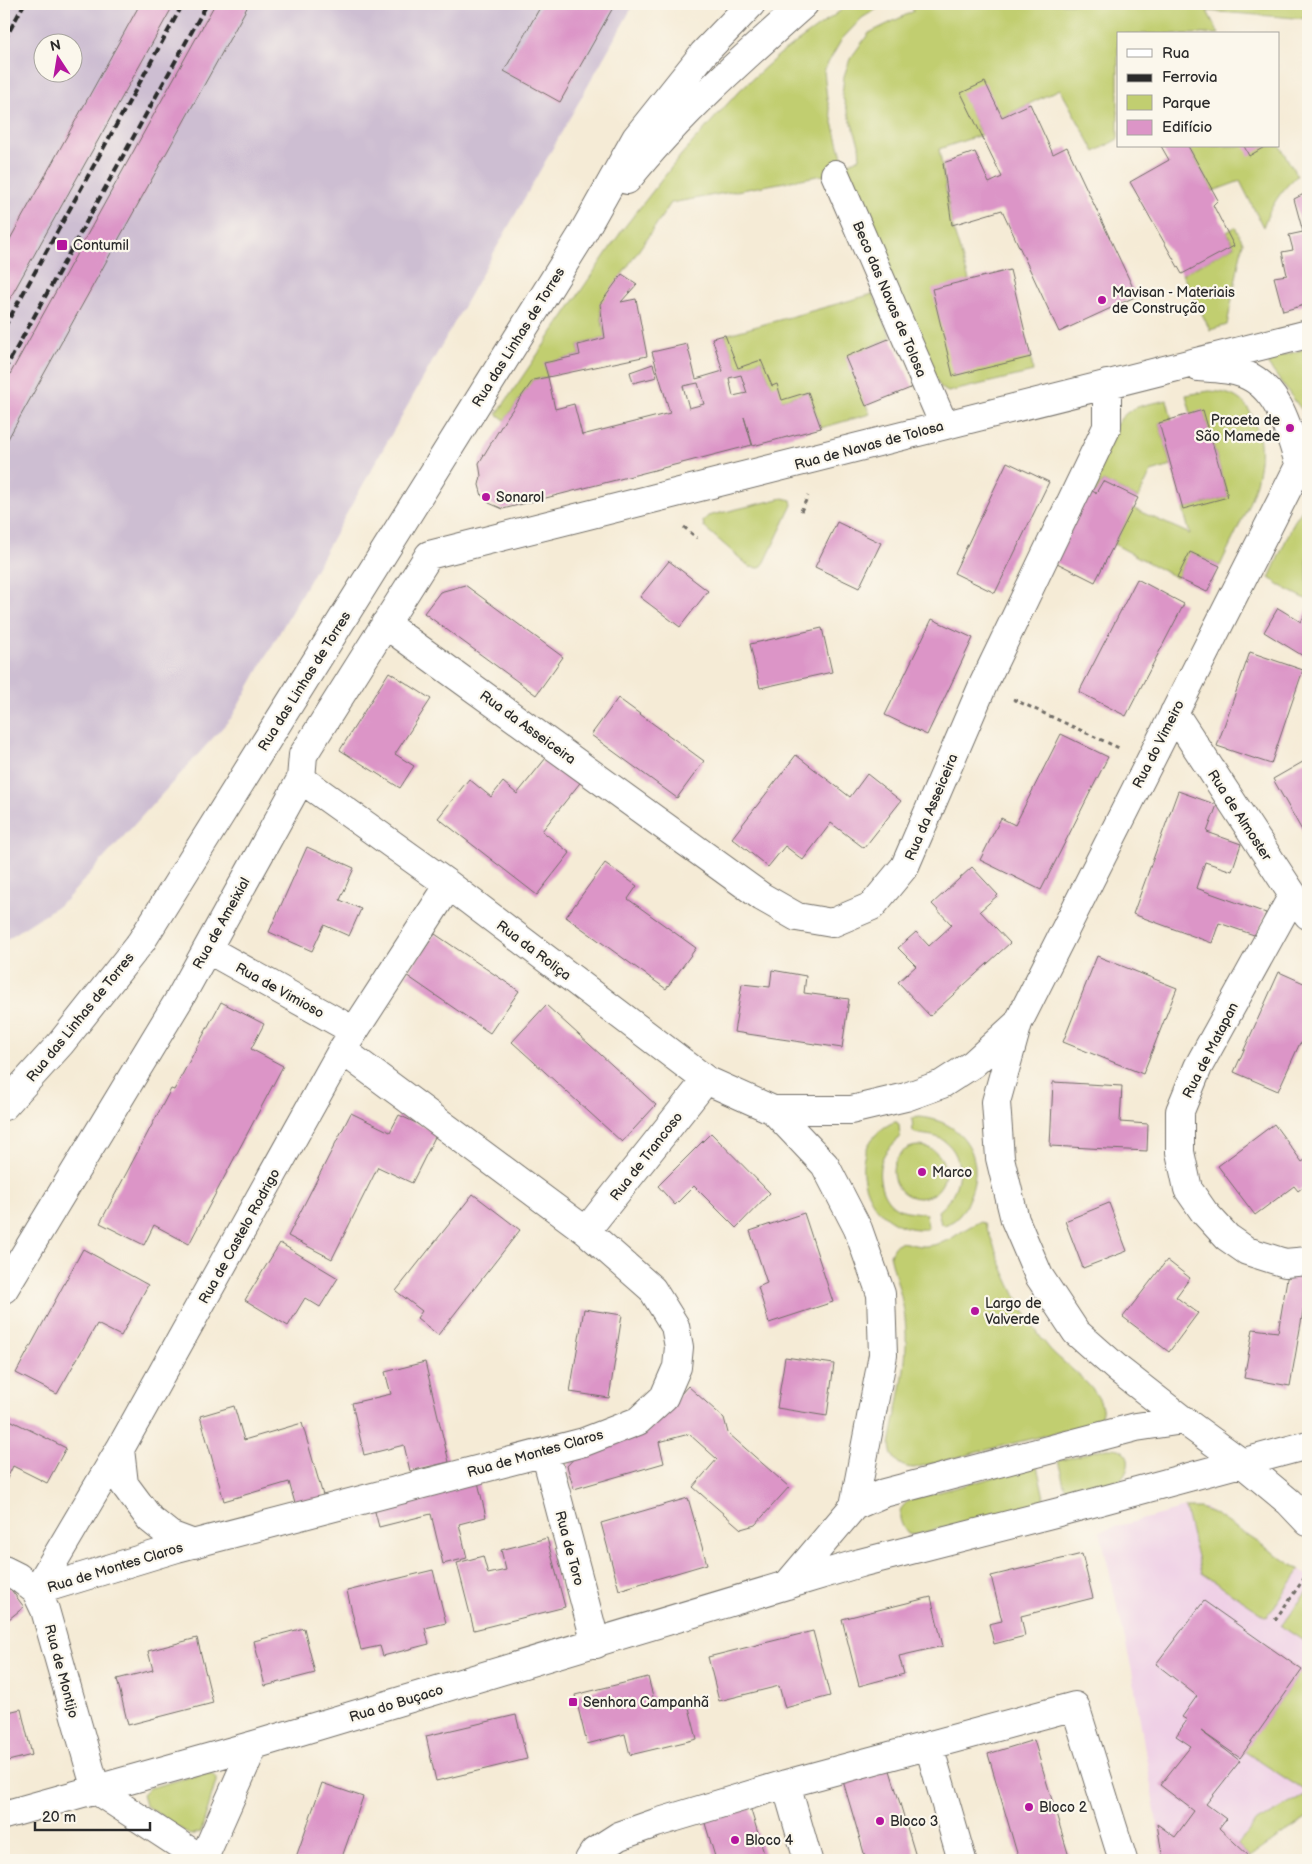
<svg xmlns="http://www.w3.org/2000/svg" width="1312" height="1864" viewBox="0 0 1312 1864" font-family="'Balsamiq Sans',sans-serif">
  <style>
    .built { fill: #efd0e6 }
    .industrial { fill: #cdbed2; fill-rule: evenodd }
    .green { fill: #c1ce70; stroke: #767c4e }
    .building { fill: #dc95c7; fill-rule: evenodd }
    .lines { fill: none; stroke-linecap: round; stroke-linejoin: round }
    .minor-casing { stroke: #726e67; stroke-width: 30 }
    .major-casing { stroke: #726e67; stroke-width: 30 }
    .path { stroke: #726e67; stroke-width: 3; stroke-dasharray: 4 4; stroke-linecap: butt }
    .minor { stroke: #fff; stroke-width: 28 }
    .major { stroke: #fff; stroke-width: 28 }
    .rail { stroke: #2b2b2b; stroke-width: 4; stroke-dasharray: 8 4; stroke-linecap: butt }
    .poi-dot { fill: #b5179e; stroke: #fbf7ec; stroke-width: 2 }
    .labels { text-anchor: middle; stroke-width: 4.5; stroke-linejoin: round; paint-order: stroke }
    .poi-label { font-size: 14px; fill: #2b2b2b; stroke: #fbf7ec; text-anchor: start }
    .street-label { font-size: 14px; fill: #2b2b2b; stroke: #fbf7ec }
  </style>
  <rect width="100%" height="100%" fill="#fbf7ec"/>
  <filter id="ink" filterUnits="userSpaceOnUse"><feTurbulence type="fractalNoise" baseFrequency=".02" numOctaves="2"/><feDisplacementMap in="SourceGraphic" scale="10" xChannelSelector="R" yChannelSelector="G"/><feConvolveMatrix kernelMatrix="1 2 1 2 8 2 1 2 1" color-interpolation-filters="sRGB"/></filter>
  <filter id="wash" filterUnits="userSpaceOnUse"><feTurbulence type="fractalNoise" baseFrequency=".0096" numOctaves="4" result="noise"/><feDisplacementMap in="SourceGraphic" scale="20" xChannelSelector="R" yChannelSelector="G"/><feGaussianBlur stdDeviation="1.12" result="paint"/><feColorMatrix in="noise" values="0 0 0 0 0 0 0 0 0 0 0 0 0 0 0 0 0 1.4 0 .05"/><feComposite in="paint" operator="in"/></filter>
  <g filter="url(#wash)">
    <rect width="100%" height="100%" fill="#f5ebd6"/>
    <!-- built -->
    <path class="built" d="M1185,1508H1205L1308,1576V1817L1245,1860H1163L1132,1671L1100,1531Z"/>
    <!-- industrial -->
    <path class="industrial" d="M4,4H634L232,717L65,901L4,941ZM42,42H72V72H42Z"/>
    <!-- green -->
    <path class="green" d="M850,4H885L862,18L842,39L824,70L827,99L844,165L860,158L859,144L842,95L844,76L850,59L869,33L914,11L907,4H1308V19L1207,11L1219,34H1118V139L1095,152L1060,89L1002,117L962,93L981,135L939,149L952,225L969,280L1031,357L1033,372L948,392L941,388L823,175L671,203L600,307L605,338L578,345L580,355L545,363L548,377L533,380L505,420L497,414L623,229L682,154L740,90L780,54Z
      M1278,142L1297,176C1281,190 1270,207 1263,227L1240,181L1213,191L1188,146H1278Z
      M1235,227L1243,242L1227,325L1210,330L1182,274L1234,246L1227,232Z
      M873,294L891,338L846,357L870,414L821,428L808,392L782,400L772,386L761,360L738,368L725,335Z
      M1308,348V412L1301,409L1269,366L1267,362L1271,359Z
      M1209,391C1233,392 1248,400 1255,424C1257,430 1259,436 1260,443C1264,486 1237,528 1220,566L1190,552L1177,578L1114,544L1132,508L1190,534L1183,509L1228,497L1203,411L1191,414L1186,395Z
      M1167,400L1172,420L1159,423L1171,466L1151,472L1138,498L1103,481L1096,493L1086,488C1096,466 1111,419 1133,409C1143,404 1156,403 1167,400Z
      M783,498L791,500L792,505L765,562L760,568L750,567L704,527L703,521L708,516Z
      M1308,501L1307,580L1308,600L1288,590L1269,578L1294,522Z
      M920,1117C963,1121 987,1157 969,1198C964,1211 958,1221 944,1225L941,1224L938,1211C960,1194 969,1158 943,1140C933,1134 923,1136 913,1132L912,1118Z
      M894,1122H897L899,1125L900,1136C895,1144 887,1148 883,1157C875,1174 881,1201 899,1209C908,1212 917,1212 926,1214L928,1227L926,1229C864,1233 837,1147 894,1122Z
      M893 1172a26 26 0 1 1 52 0a26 26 0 1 1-52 0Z
      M979,1222L984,1223C991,1236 995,1249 1000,1262C1013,1292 1028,1323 1049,1348C1062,1363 1100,1388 1102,1408C1103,1411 1101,1415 1100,1419L1091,1424L914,1468C900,1468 891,1459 890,1445C897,1403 910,1362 905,1319C903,1298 895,1276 890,1255C898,1233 907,1247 926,1246C951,1244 958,1231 979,1222Z
      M1106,1448C1110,1448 1115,1448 1119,1449C1135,1455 1128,1476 1117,1483L1067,1496L1058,1461Z
      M1037,1466L1045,1502L914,1535L908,1534C897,1521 896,1507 912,1499Z
      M1185,1508H1200L1215,1514L1300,1570L1267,1617L1201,1573Z
      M1308,1590V1644L1281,1626Z
      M1308,1662V1817L1250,1857L1237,1844L1257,1822L1308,1793L1244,1751Z
      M209,1772L217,1778L201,1832L190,1835L145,1805L142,1795L149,1788Z"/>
    <g id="blocks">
      <!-- building -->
      <path class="building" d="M140,4H174L4,309V250Z
        M215,4H249L4,446V385Z
        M542,4H615L560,102L504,71Z
        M985,82L1002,117L1030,104L1053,154L1067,147L1137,296L1059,332L1002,210L952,225L943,163L975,152L989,183L1002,177L961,93Z
        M1161,146H1188L1218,200L1213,205L1234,246L1182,274L1130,182L1169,160Z
        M1244,146H1266L1249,156Z
        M1304,194L1308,210V304L1283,311L1274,277L1287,275L1282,252L1293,250L1289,235L1303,232L1294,199Z
        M1010,270L1031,357L953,376L932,289Z
        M622,274L637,284L621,302L636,299L647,356L548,377L544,363L580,355L578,345L605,338L600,304Z
        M725,335L738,368L761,360L772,386L777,384L782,400L808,392L821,428L753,446L744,417L752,445L503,509L489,503L482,496L479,485L481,476L479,463L505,420L533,380L548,377L555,409L574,404L582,435L670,413L652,352L687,344L696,379L723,371L712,338ZM741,375L747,393L733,396L729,378ZM698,383L704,404L689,408L683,386Z
        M891,338L913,387L866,406L845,357Z
        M653,364L657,377L633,383L630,372Z
        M1203,410L1228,497L1183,509L1159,423Z
        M1007,462L1049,482L995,593L954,573Z
        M1103,481L1138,498L1095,582L1051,560L1086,488L1096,493Z
        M837,522L881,543L859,588L815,567Z
        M1190,552L1220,566L1207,592L1177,578Z
        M669,561L708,591L680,627L640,597Z
        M1137,579L1184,604L1126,716L1079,692Z
        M465,585L563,657L536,695L424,613L440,592Z
        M1278,608L1301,622L1308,608V659L1264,632Z
        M932,619L973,638L927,735L885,715Z
        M822,628L832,672L760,688L750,644Z
        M1250,652L1303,670L1271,764L1217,746Z
        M389,672L431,699L395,754L414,766L400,788L340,750Z
        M618,698L704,761L677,798L591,735Z
        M1061,734L1108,757L1041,890L980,860L1001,818L1015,825Z
        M550,753L583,779L542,831L570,853L537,895L438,818L469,779L491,797L503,782L517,794Z
        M796,755L850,797L867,774L901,801L864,848L831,823L803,860L785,846L768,867L732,838Z
        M1308,759V841L1273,779Z
        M1178,791L1217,805L1207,832L1241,844L1232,871L1205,862L1196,888L1266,913L1257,936L1219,923L1212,943L1133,914Z
        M307,847L354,868L340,900L361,909L349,936L324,925L312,951L269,932Z
        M605,863L637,886L628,899L696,948L666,989L566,917Z
        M972,867L998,895L980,911L1010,943L930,1016L898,982L916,966L898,948L916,932L929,946L952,925L932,904Z
        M435,934L519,991L490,1033L406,975Z
        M1097,956L1177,988L1143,1074L1063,1042Z
        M772,970L806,976L804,993L849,999L842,1048L734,1032L742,984L770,987Z
        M1279,972L1308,985V1047L1300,1043L1278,1091L1234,1072Z
        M221,1002L264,1024L251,1049L283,1066L189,1244L154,1225L144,1245L100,1223L171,1089L174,1090Z
        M546,1005L656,1105L622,1142L512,1042Z
        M1053,1082L1122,1086L1120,1122L1148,1124L1147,1151L1050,1146Z
        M351,1113L390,1132L399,1115L437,1133L412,1183L378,1167L332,1259L288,1236Z
        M1274,1124L1302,1162L1308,1158V1183L1298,1191L1294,1186L1255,1215L1218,1166Z
        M711,1133L770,1193L736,1228L694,1186L675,1205L658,1186Z
        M473,1194L520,1230L438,1335L417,1318L422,1311L396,1291Z
        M1109,1203L1127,1251L1083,1268L1065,1221Z
        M804,1213L833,1302L769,1323L758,1287L767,1283L750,1231Z
        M280,1243L338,1278L320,1307L305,1298L288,1326L245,1300Z
        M83,1249L148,1285L121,1336L97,1324L57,1394L16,1373Z
        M1167,1260L1190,1278L1176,1297L1198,1313L1169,1352L1123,1317Z
        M1289,1267L1308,1269V1283L1290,1386L1244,1378L1253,1329L1278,1332Z
        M584,1309L622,1315L609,1398L570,1392Z
        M785,1357L834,1364L827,1416L777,1408Z
        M425,1362L449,1462L410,1471L404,1445L364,1455L352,1403L391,1394L385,1372Z
        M688,1386L724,1418L728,1433L789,1487L755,1525L741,1529L693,1487L717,1459L689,1434L659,1442L664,1463L574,1489L567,1466L579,1453L646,1433Z
        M234,1406L244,1440L302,1423L324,1499L296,1507L289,1482L224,1501L200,1416Z
        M4,1417L66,1448L47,1483L13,1466L4,1485Z
        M478,1482L486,1517L459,1524L467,1558L443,1564L431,1514L379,1527L374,1508Z
        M688,1498L707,1564L619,1590L601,1523Z
        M547,1538L565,1607L474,1630L457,1563L483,1556L488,1574L506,1570L501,1550Z
        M1082,1554L1093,1598L1021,1616L1025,1636L994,1644L989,1624L1002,1621L991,1576Z
        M433,1570L446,1623L425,1628L429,1644L383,1656L380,1646L361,1650L347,1591Z
        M6,1583L24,1607L4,1623V1585Z
        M931,1597L943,1646L899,1656L904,1674L859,1686L842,1619Z
        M1204,1601L1302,1670L1240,1758L1201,1731L1240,1761L1206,1804L1226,1819L1219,1828L1250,1857L1245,1860H1163L1157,1824L1175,1837L1194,1811L1160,1785L1191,1746L1176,1736L1187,1720L1182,1717L1197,1696L1156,1664Z
        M304,1628L315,1673L265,1686L254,1641Z
        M813,1631L830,1696L785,1708L779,1686L719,1701L708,1657Z
        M197,1638L213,1703L128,1725L117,1679L153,1670L148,1651Z
        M648,1677L656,1708L687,1700L697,1739L630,1755L625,1734L587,1744L575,1695Z
        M21,1709L32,1755L4,1762V1713Z
        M516,1715L527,1759L436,1781L426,1736Z
        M1034,1740L1070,1860H1019L988,1754Z
        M889,1767L917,1860H866L843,1781Z
        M322,1783L363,1797L348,1840L341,1860H295Z
        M750,1807L766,1860H716L704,1820Z"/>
    </g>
  </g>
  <g filter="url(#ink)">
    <use href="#blocks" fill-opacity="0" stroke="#726e67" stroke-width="1"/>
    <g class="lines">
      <defs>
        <path id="minor" d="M835,174L944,425
          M1198,367C1213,368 1230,368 1244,374C1280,388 1289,432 1300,466
          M1308,448L1018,1023L996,1102L1000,1158L1015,1220L1039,1276L1076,1332L1119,1370L1183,1420L1242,1463L1289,1502L1308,1522
          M385,624L762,897L797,917L832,923L872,906L905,866L983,685L1107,427V384
          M1174,713L1293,895L1308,915
          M301,779L449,885L706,1080L773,1110L825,1165L858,1229L881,1294L883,1355L854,1506L787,1585
          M1293,895L1198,1067L1180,1111V1152L1188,1189L1204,1212L1227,1237L1247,1251L1285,1263L1308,1261
          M207,949L354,1031
          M773,1110H851L906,1097L942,1084L973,1064L1018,1023
          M586,1231L706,1080
          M4,1289L180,998L301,779L303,755L429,555L1308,334
          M120,1449L124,1484L150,1519L170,1535L194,1544
          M545,1452L596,1644
          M854,1506L884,1493L1136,1427L1183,1420
          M4,1570L18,1577L36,1591L45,1610L96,1790
          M36,1591L177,1548L584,1442L638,1421L664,1397L677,1367L679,1347L675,1326L652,1289L586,1231L342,1050
          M36,1591L120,1449L342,1050L449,885
          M929,1746L962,1860
          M786,1784L808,1860
          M96,1790L203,1860
          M4,1815L254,1745L860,1563L1059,1512L1308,1445
          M203,1860L254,1745
          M589,1860L594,1852L619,1836L656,1823L786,1784L1075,1706L1123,1860"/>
        <path id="major" d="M627,180C679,115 742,59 804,4
          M4,1106L61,1043L141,942L580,238L636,138L703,54L751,4"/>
      </defs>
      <!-- minor casing -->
      <use href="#minor" class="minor-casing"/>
      <!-- major casing -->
      <use href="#major" class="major-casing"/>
      <!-- path -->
      <path class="path" d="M801,511L808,496
        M684,527L697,538
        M1013,699L1119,748
        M1275,1620L1308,1573"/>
      <!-- minor -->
      <use href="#minor" class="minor"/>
      <!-- major -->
      <use href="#major" class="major"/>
      <!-- rail -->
      <path class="rail" d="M4,41L24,4
        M4,328L183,4
        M4,371L207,4"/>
    </g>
  </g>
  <!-- markers -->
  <g class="poi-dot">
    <rect x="56" y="239" width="12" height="12" rx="2.5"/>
    <circle cx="1102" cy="300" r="5"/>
    <circle cx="1290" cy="428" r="5"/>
    <circle cx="486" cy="497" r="5"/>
    <circle cx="922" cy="1172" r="5"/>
    <circle cx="975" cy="1311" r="5"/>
    <rect x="568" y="1697" width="10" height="10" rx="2.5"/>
    <circle cx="1029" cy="1807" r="5"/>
    <circle cx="880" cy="1821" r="5"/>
    <circle cx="735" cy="1840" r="5"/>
  </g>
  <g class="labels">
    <!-- poi labels -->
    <g class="poi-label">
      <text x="73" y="250">Contumil</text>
      <text x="1112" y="297">Mavisan - Materiais<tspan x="1112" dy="16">de Construção</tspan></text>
      <text x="1280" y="425" text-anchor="end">Praceta de<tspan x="1280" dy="16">São Mamede</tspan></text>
      <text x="496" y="502">Sonarol</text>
      <text x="932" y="1177">Marco</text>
      <text x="985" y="1308">Largo de<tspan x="985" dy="16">Valverde</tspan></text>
      <text x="583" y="1707">Senhora Campanhã</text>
      <text x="1039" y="1812">Bloco 2</text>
      <text x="890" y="1826">Bloco 3</text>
      <text x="745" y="1845">Bloco 4</text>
    </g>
    <!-- street labels -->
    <g class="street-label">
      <text transform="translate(890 299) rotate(67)" y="5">Beco das Navas de Tolosa</text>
      <text transform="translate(518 337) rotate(-58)" y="5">Rua das Linhas de Torres</text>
      <text transform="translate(869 445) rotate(-15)" y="5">Rua de Navas de Tolosa</text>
      <text transform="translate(304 681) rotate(-58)" y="5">Rua das Linhas de Torres</text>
      <text transform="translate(528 727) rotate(36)" y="5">Rua da Asseiceira</text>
      <text transform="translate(1158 744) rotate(-63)" y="5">Rua do Vimeiro</text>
      <text transform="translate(931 807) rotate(-67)" y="5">Rua da Asseiceira</text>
      <text transform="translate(1240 815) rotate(57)" y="5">Rua de Almoster</text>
      <text transform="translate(221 923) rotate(-61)" y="5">Rua de Ameixial</text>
      <text transform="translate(534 950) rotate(37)" y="5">Rua da Roliça</text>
      <text transform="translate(280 990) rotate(29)" y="5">Rua de Vimioso</text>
      <text transform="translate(80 1017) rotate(-51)" y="5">Rua das Linhas de Torres</text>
      <text transform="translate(1210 1050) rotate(-63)" y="5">Rua de Matapan</text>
      <text transform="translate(646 1156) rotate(-52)" y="5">Rua de Trancoso</text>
      <text transform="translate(239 1236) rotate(-61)" y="5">Rua de Castelo Rodrigo</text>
      <text transform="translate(535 1453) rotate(-16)" y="5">Rua de Montes Claros</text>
      <text transform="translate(570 1548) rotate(75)" y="5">Rua de Toro</text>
      <text transform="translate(115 1567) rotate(-17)" y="5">Rua de Montes Claros</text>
      <text transform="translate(62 1671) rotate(75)" y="5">Rua de Montijo</text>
      <text transform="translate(396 1703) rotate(-17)" y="5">Rua do Buçaco</text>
    </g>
  </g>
  <!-- margin -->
  <rect width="1312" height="1864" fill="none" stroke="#fbf7ec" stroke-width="20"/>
  <!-- legend -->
  <rect x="1117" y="32" width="162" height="115" fill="#fbf7ec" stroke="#a8a59f"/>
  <rect x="1127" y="49" width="25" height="8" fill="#ffffff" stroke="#a8a59f"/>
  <text x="1162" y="58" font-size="15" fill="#2b2b2b">Rua</text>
  <rect x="1127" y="74" width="25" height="8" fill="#2b2b2b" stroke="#a8a59f"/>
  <text x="1162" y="82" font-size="15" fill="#2b2b2b">Ferrovia</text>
  <rect x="1127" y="95" width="25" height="15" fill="#c1ce70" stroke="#a8a59f"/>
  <text x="1162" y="108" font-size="15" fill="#2b2b2b">Parque</text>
  <rect x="1127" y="120" width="25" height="15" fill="#dc95c7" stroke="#a8a59f"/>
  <text x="1162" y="132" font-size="15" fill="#2b2b2b">Edifício</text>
  <!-- north arrow -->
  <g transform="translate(58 58) rotate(348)"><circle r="24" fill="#fbf7ec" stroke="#a8a59f"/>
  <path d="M0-4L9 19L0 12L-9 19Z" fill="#b5179e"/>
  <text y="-8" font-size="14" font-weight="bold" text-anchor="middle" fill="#2b2b2b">N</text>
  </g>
  <!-- scale -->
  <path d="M35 1822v8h115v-8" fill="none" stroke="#2b2b2b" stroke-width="2.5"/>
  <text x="42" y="1822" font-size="15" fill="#2b2b2b" stroke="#fbf7ec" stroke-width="4" paint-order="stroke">20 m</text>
</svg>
